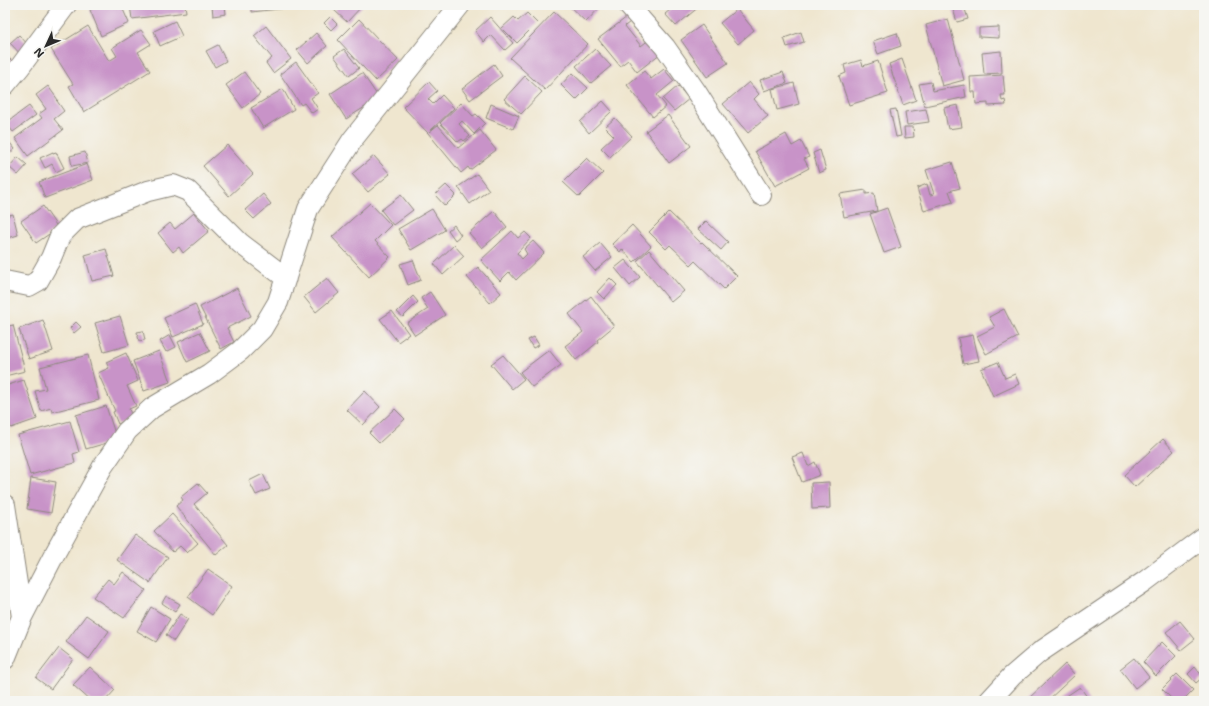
<svg xmlns="http://www.w3.org/2000/svg" width="1209" height="706" viewBox="0 0 1209 706" font-family="'Shantell Sans',sans-serif">
<rect width="100%" height="100%" fill="#f6f6f2"/>
<filter id="ink" filterUnits="userSpaceOnUse"><feTurbulence type="fractalNoise" baseFrequency=".025" numOctaves="2"/><feDisplacementMap in="SourceGraphic" scale="8" xChannelSelector="R" yChannelSelector="G"/><feConvolveMatrix kernelMatrix="1 2 1 2 8 2 1 2 1" color-interpolation-filters="sRGB"/></filter>
<filter id="wash" filterUnits="userSpaceOnUse"><feTurbulence type="fractalNoise" baseFrequency=".012" numOctaves="4" result="noise"/><feDisplacementMap in="SourceGraphic" scale="16" xChannelSelector="R" yChannelSelector="G"/><feGaussianBlur stdDeviation="0.9" result="paint"/><feColorMatrix in="noise" values="0 0 0 0 0 0 0 0 0 0 0 0 0 0 0 0 0 1.4 0 .05"/><feComposite in="paint" operator="in"/></filter>
<g filter="url(#wash)">
<rect width="100%" height="100%" fill="#efe6cf"/>
<g id="blocks">
<!-- building -->
<path fill="#c893c8" d="M100,5h21l8,18 -28,13 -11,-26z
M130,5h55l1,7 -54,7z
M212,5h13l1,9 -13,2z
M252,5h35v3l-35,4z
M339,5h24l-16,17 -13,-12z
M568,5h30l2,2 -14,15z
M676,5h25l-25,21 -11,-12z
M964,6l4,13 -11,3 -4,-13z
M737,9l17,21 -16,14 -18,-21z
M554,12l34,32 -43,46 -35,-32z
M527,13l10,10 -20,20 -15,-15 12,-11 4,4z
M330,17l7,7 -6,6 -7,-7z
M490,17l23,26 -8,7 -14,-15 -7,7 -9,-11z
M627,17l3,5 -5,4 16,20 9,-7 11,14 -24,19 -9,-12 -8,6 -22,-27z
M359,19l39,41 -22,21 -38,-41z
M948,19l16,61 -22,6 -16,-61z
M175,21l7,15 -22,10 -6,-15z
M702,25l26,38 -21,14 -26,-37z
M88,26l21,35 8,-5 -5,-8 29,-18 10,14 -13,8 12,19 -66,41 -15,-26 4,-2 -22,-35z
M266,26l25,33 -18,14 -7,-10 6,-5 -18,-22z
M999,27v11l-20,-1v-9z
M801,32l3,10 -17,5 -3,-9z
M316,33l11,13 -19,17 -11,-13z
M897,33l4,13 -23,8 -5,-13z
M19,35l13,14 -9,8 -13,-14z
M218,45l8,16 -11,6 -9,-16z
M344,49l15,19 -10,8 -15,-20z
M595,49l16,17 -20,17 -15,-17z
M1001,51l1,22 -18,1 -2,-21z
M5,54l7,7 -7,8z
M902,59l14,41 -13,5 -14,-41z
M861,60l2,6 15,-5 10,32 -39,12 -10,-29 7,-3 -2,-8z
M296,62l22,31 -7,5 7,11 -6,4 -8,-10 -3,2 -21,-31z
M494,64l8,12 -32,24 -8,-11z
M664,69l10,12 -17,14 9,11 -13,11 -26,-32 17,-14 7,8z
M244,72l16,22 -17,14 -17,-23z
M783,72l4,11 -23,8 -4,-11z
M362,73l17,25 -33,21 -16,-25z
M572,73l16,15 -12,12 -15,-15z
M1003,75l2,20h-4l1,6 3,-1 1,5 -18,1v-3l-12,1 -1,-12h-4l-1,-15z
M525,76l17,16 -21,22 -17,-15z
M429,82l8,9 -9,8 5,5 9,-9 12,13 -25,24 9,-7 20,23 22,-18 16,20 -26,20 -2,-3 -7,6 -33,-40 -25,-26z
M749,82l10,12 -5,5 14,17 -20,17 -25,-29z
M931,82l2,9 31,-6 2,12 -41,9 -6,-22z
M794,83l5,21 -22,6 -5,-21z
M48,86l10,14 -1,1 7,10 -10,8 9,11 -35,26 -13,-18 27,-20 -3,-4 7,-5 -10,-14z
M678,86l11,13 -15,12 -11,-12z
M283,89l11,20 -31,19 -12,-20z
M603,101l9,10 -23,22 -9,-11z
M461,103l12,13 3,-2 9,9 -11,11 -12,-13 -3,3 11,12 -6,5 -2,-2 -4,3 -18,-19z
M491,104l28,12 -6,13 -27,-11z
M958,105l4,22 -14,2 -4,-21z
M29,106l7,9 -23,17 -7,-9z
M896,109l5,27 -5,1 -6,-27z
M926,109l3,13 -22,3 -2,-13z
M668,115l23,31 -22,17 -23,-32z
M615,118l17,18 -22,21 -9,-9 13,-12 -9,-9z
M904,127h9l1,10 -9,1z
M786,134l6,12 9,-5 8,16 -5,2 5,9 -34,18 -20,-35z
M5,137l10,12 -10,8z
M227,145l26,29 -24,22 -26,-30z
M820,150l6,20 -7,3 -6,-20z
M53,152v1l3,-1 8,16 -8,4 -4,-8 -7,4 -5,-10z
M85,152l3,11 -16,3 -2,-10z
M374,156l16,18 -22,18 -16,-18z
M18,157l9,8 -9,10 -9,-8z
M587,158l16,15 -24,24 -16,-15z
M952,162l8,26 -11,3 4,11 -29,9 -7,-23 10,-4 3,11 4,-1 -8,-24z
M87,164l6,16 -48,18 -6,-16z
M477,174l12,16 -19,14 -12,-17z
M446,185l10,10 -11,11 -10,-11z
M866,190v4l8,-1 3,18 -33,6 -4,-23z
M263,194l8,10 -17,15 -9,-9z
M401,195l12,15 -20,15 -12,-15z
M370,203l21,22 -16,16 15,16 -21,20 -37,-40z
M43,206l15,22 -22,15 -15,-22z
M887,208l14,39 -17,6 -14,-39z
M432,209l13,21 -34,20 -13,-21z
M494,211l13,16 -25,21 -13,-15z
M669,212l32,31 1,-1 35,34 -13,13 -29,-28 -4,4 -21,-20 -4,4 -17,-17z
M194,213l15,18 -26,22 -4,-6 -6,5 -15,-19 12,-10 5,6z
M13,214l5,21 -13,4v-23z
M706,221l22,21 -7,8 -23,-21z
M454,225l7,10 -6,5 -7,-10z
M632,225l19,21 -17,16 -12,-13 -2,3 -8,-8z
M512,231l6,7 7,-6 6,6 -14,15 5,6 5,-5 -3,-5 9,-8 11,12 -28,27 -7,-8 -9,9 -19,-21z
M600,243l12,14 -17,14 -12,-14z
M454,245l10,11 -21,19 -9,-11z
M106,249l8,27 -22,5 -7,-26z
M649,250l35,41 -13,11 -34,-41z
M413,260l8,20 -13,5 -8,-21z
M625,260l15,17 -10,9 -15,-18z
M478,267l23,26 -11,10 -23,-26z
M327,278l12,15 -23,19 -12,-15z
M610,278l7,7 -13,14 -7,-7z
M237,288l14,28 -24,12 7,14 -13,7 -21,-42z
M430,292l15,23 -30,20 -8,-12 21,-14 -7,-11z
M413,296l5,6 -15,15 -6,-5z
M591,296l23,30 -17,14 1,2 -22,18 -11,-14 18,-14 -14,-18z
M195,304l8,20 -30,13 -9,-19z
M1004,309l14,28 -32,17 -9,-18 18,-9 -6,-10z
M392,311l17,23 -11,8 -18,-23z
M120,316l9,29 -25,7 -9,-29z
M43,320l10,31 -24,8 -10,-30z
M76,322l5,5 -7,6 -4,-5z
M13,325l12,46 -20,5v-49z
M143,331l2,9 -6,1 -2,-9z
M200,332l10,19 -23,11 -9,-20z
M170,335l6,12 -10,5 -6,-11z
M973,335l6,26 -16,3 -5,-26z
M534,337l5,8 -6,3 -5,-8z
M549,350l12,15 -29,22 -12,-15z
M159,351l11,31 -26,9 -11,-30z
M126,353l12,28 -11,5 9,20 -7,3 3,8 -14,7 -5,-12 2,-1 -17,-38 11,-5 -3,-6z
M88,355l11,45 -47,12 -1,-4 -10,3 -6,-20 11,-2 -6,-22z
M503,355l21,24 -12,10 -21,-25z
M998,362l7,16 10,-4 4,10 -26,12 -12,-27z
M24,380l13,39 -26,9 -6,-18v-24z
M365,391l15,16 -17,18 -16,-15z
M106,406l11,34 -31,9 -10,-34z
M395,409l10,10 -26,24 -10,-10z
M70,421l9,31 -6,2 2,9 -45,12 -12,-40z
M1163,439l11,12 -39,36 -11,-12z
M803,453l5,13 7,-4 5,13 -18,7 -10,-25z
M263,474l7,15 -14,6 -7,-14z
M31,478l25,4 -5,31 -24,-4z
M829,482l1,26 -18,1 -1,-26z
M198,483l9,10 -13,11 34,41 -12,10 -40,-49 7,-6 -2,-3z
M172,514l26,29 -11,10 -7,-7 -7,6 -19,-21z
M135,535l33,22 -18,26 -33,-23z
M208,569l24,17 -20,29 -24,-18z
M123,572l23,18 -22,28 -31,-21 15,-18 6,5z
M166,596l14,8 -5,8 -13,-9z
M151,607l19,12 -14,23 -19,-11z
M180,614l8,5 -14,22 -8,-6z
M86,615l23,16 -20,28 -23,-17z
M1180,621l15,18 -14,11 -15,-18z
M1162,642l14,14 -20,20 -13,-14z
M59,648l14,11 -22,30 -15,-11z
M1134,658l15,19 -14,11 -15,-19z
M1065,664l10,11 -28,26h-19l-1,-1z
M90,667l25,23 -10,11h-14l-18,-16z
M1195,667l8,10 -7,6 -8,-9z
M1177,674l16,16 -11,11h-8l-12,-12z
M1080,687l10,14h-31z"/>
</g>
</g>
<g filter="url(#ink)">
<use href="#blocks" fill-opacity="0" stroke="#8d887d" stroke-width="1"/>
<g fill="none" stroke-linecap="round" stroke-linejoin="round">
<!-- street casing -->
<g stroke="#8d887d" stroke-width="22">
<path id="street" d="M628,5l37,42 32,46 64,102
M5,85l15,-18 46,-62
M5,281l24,5 9,-5 13,-23 9,-22 17,-17 71,-28 25,-6 15,6 52,52 46,35
M5,505l17,112
M5,659l17,-42 32,-62 49,-89 24,-35 25,-23 57,-34 31,-23 22,-22 16,-27 30,-93 45,-70 107,-134
M989,701l23,-25 28,-24 104,-70 60,-45"/>
</g>
<!-- street -->
<use href="#street" stroke="#fff" stroke-width="20"/>
</g>
</g>
<!-- margin -->
<rect width="1209" height="706" fill="none" stroke="#f6f6f2" stroke-width="20"/>
<!-- north arrow -->
<g transform="translate(46 46) rotate(226)" stroke="#f6f6f2" stroke-width="3" paint-order="stroke">
<path d="M0-3L7 15L0 10L-7 15Z" fill="#2b2b2b"/>
<text y="-6" font-size="11" font-weight="bold" text-anchor="middle" fill="#2b2b2b">N</text>
</g>
</svg>
